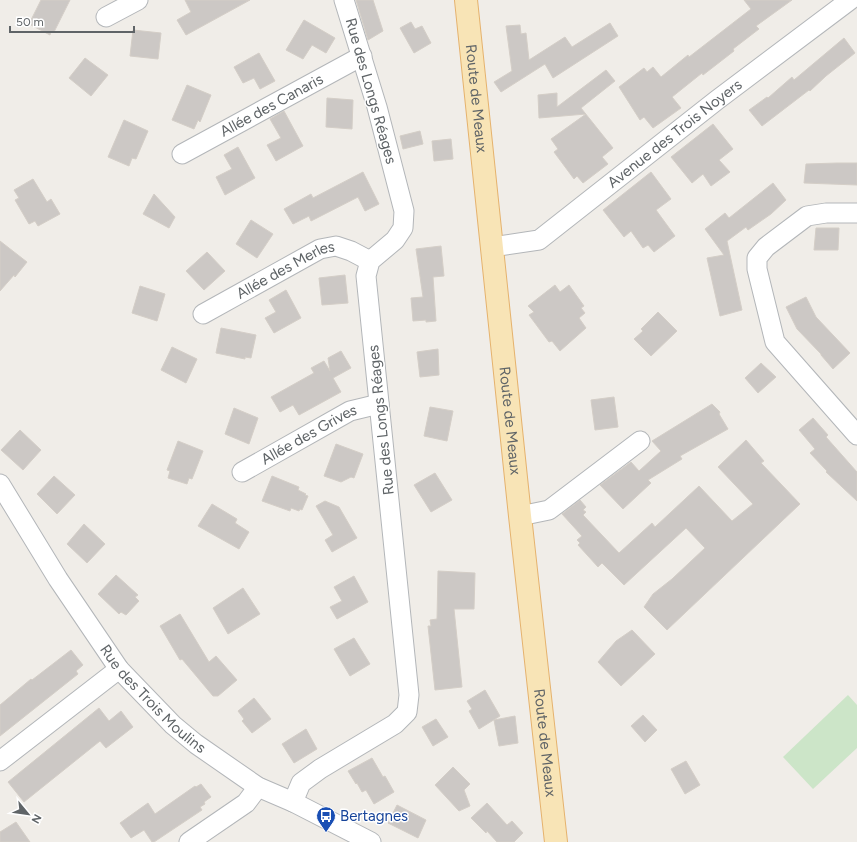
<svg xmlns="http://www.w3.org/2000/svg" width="857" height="842" viewBox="0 0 857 842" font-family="Figtree,sans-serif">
<rect width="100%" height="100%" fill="#f0ede8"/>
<!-- green -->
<path fill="#cce5c8" d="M848,695l9,10v43l-44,41 -30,-32z"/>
<!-- building -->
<path fill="#ccc8c5" stroke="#d4cec7" d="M41,0h29l-16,32 -3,-1 -1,4 -21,-11z
M185,0h65l-64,35 -9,-15 14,-8z
M356,0h17l10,31 -15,9z
M744,0h48l-36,26 3,3 -26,20 1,2 -31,24 -1,-2 -30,24 9,11 -28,20 -9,-11 -4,3 -21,-33 25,-19 3,4 6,-5 8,10 27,-22 1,2 62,-48z
M304,20l31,18 -9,15 -14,-8 -9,14 -17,-9z
M411,22l4,7 7,-3 9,17 -17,10 -14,-25z
M610,23l8,13 -65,42 -8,-14 -44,28 -7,-10 18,-11 -6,-45 14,-1 1,9 5,-1 3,27 36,-23 7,10z
M133,30l28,3 -3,26 -28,-3z
M844,38l11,15 -29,23 -16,15 -1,-1 -47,36 -13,-16 18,-13 1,1 24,-21 2,3z
M259,53l16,28 -15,8 -6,-11 -11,5 -9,-16z
M85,58l23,17 -17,21 -22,-18z
M606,70l9,11 -34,27 32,40 -11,9 6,7 -25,19 -6,-7 -3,3 -20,-27 4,-3 -7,-10 35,-25 -47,4 -1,-23 19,-2v14z
M187,85l24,10 -11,27 -2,-2 -4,9 -22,-9z
M327,98l26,2 -1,29 -26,-2z
M284,111l19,35 -27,15 -9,-16 14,-7 -11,-19z
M124,120l24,11 -12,28 -4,-1 -3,8 -21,-9z
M713,124l20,25 -14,11 11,12 -19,14 -8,-12 -11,9 -21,-26z
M420,131l3,13 -20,5 -3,-13z
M451,139l2,20 -19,2 -2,-20z
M238,147l17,31 -30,17 -9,-18 16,-8 -8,-14z
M837,163h20v22l-53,-2 2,-19z
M363,172l16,32 -14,7 -7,-14 -47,24 -2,-5 -16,8 -9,-15 27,-15 2,4z
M651,172l20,27 -15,11 19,26 -21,16 -6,-7 -5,3 -12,-17 -7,6 -21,-27z
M33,179l14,23 4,-3 9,15 -22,12 -3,-5 -6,3 -14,-24 4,-2 -5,-8z
M773,183l13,17 -15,14 -23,16 -2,-3 -19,14 15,69 -22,6 -13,-58 17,-3 -19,-26 20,-16 4,5z
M154,194l21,23 -6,11 -26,-14z
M251,220l22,14 -16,24 -21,-14z
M816,228h23l-1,22h-24z
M0,241l27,21 -12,15 -1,-2 -14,16z
M441,246l3,30 -11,1 3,44 -10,1v-2l-13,1 -2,-23 12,-1 -7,-48z
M207,252l18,19 -21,19 -18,-19z
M345,275l3,28 -26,2 -3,-27z
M555,285l5,7 9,-7 15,21 -3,2 4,5 -6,5 7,10 -26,23 -8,-10 -3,1 -20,-27 5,-3 -6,-6z
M140,286l25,8 -8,27 -25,-8z
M286,290l15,28 -27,15 -9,-15 11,-6 -7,-12z
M806,297l10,20 34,36 -17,16 -12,-14v-1l-24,-25 -11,-22z
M658,312l19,19 -26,25 -17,-17 9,-8 -2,-2z
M221,328l35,7 -5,23 -6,-1v2l-29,-6z
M172,347l25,12 -11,24 -25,-13z
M438,349l1,26 -19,2 -3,-25z
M341,351l10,17 -18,10 8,14 -42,23 -6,-10 -13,7 -9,-15 43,-24 -3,-5 13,-7 6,10 -2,-13z
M761,363l15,14 -18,16 -13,-15z
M614,397l4,30 -23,3 -4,-30z
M712,404l8,8 -1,2 9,15 -48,27 2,3 -34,21 3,3 -28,26 -23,-24 31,-23 8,9 22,-20 -9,-10z
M430,407l23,4 -6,30 -23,-5z
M234,408l24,10 -9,26 -24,-10z
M813,418l15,17 -2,2 31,35v29l-31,-29 1,-1 -17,-18 5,-4 -16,-19z
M20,430l21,20 -18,20 -22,-20z
M746,440l18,21 -3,2 39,41 -133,126 -23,-23 9,-13 19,-15 33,-31 -19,-20 -62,57 -22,-22 -4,4 -20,-22 2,-2 -3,-3 5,-4 -20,-22 18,-14 6,7 -3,3 3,2 -3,3 36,38 33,-30 3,4 44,-41 33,35 21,-17 -35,-37z
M178,441l25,10 -11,28 -3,-1 -2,6 -19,-6 2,-7 -3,-1z
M336,444l27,10 -9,24 -3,-1 -10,5 -17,-6z
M435,473l17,27 -21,12 -17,-27z
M54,476l21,19 -18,19 -20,-20z
M272,476l27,11 -1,3 8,4 -1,1 3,1 -6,14 -2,-1 -1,2 -8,-3 -1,3 -28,-10z
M325,501l14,6 18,31 -25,14 -7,-12 8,-5 -17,-29z
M212,504l25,15 -2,4 14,9 -10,17 -41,-23z
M84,524l21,20 -18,19 -20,-19z
M438,571l37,2 -1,36h-20l8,78 -27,3 -7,-64h3l-1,-6 7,-1z
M116,575l22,20 -3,2 4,4 -13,14 -5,-3 -2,2 -21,-20z
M354,576l14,26 -31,17 -7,-12 12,-6 -8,-14z
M243,588l17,26 -32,20 -15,-26z
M180,614l29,48 7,-6 21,24 -19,16h-5l-31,-37 -2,1 -20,-34z
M632,630l23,24 -34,32 -23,-24 18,-21z
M354,638l16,26 -20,12 -16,-27z
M71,650l12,15 -7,6 2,3 -78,62v-31l31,-26 1,1z
M485,690l15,26 -21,13 -10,-18 3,-2 -5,-8z
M254,698l17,21 -19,14 -10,-12 2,-2 -6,-8z
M99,708l10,13 12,-10 12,16 -27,21 -6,-7 -76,61 -16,-20z
M643,715l14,15 -12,12 -14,-16z
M515,716l3,27 -19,3 -5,-26z
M436,719l12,18 -15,9 -11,-19z
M306,729l11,20 -23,14 -12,-19z
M372,758l11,19 2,-1 9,16 -20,12 -8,-14 -4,2 -5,-9 -1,1 -8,-13z
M686,761l14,24 -15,9 -14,-25z
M453,767l17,17 -6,6 6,16 -11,5 -24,-26z
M201,784l10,13 -7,5 1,2 -5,3 2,3 -48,32h-2l-8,-12 -13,8 -11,-15 28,-20 7,11 40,-28 1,1z
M487,803l20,22 5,-4 11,12 -9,9h-17l-10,-11 -1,2 -15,-15z
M397,805l29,15 -8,18 -30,-15z
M16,822l14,20h-30v-10z"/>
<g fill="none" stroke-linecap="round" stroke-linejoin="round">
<!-- minor casing -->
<g stroke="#b3b6b9" stroke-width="21">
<g id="minor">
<path d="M106,17l32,-17"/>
<path id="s1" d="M182,154l180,-98"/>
<path d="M857,213h-31l-19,3 -41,31 -9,11v11l18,73 82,93"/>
<path id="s2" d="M492,247l47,-7 178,-140 133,-100"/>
<path id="s3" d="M203,314l117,-65 16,-3 15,5 19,10"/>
<path id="s4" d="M242,472l108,-61 29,-7"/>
<path id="s5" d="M0,484l58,95 61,90 54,56 23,19 62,43 35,15 78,40"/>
<path d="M520,516l29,-6 91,-69"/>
<path d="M0,761l119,-92"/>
<path d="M293,802l8,-19 19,-14 75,-45 12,-12 2,-17 -43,-419 4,-15 25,-21 8,-12 1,-17 -27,-104 -33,-107"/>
<path d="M189,842l57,-39 12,-16"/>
</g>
</g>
<!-- primary casing -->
<g stroke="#e5b26d" stroke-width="24">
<g id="primary">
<path id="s6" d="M466,0l54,516 36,326"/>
</g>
</g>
<!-- minor -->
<use href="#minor" stroke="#fff" stroke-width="19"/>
<!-- primary -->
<use href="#primary" stroke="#f8e4b6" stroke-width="22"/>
</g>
<!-- icons -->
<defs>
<g id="bus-pin" transform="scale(1)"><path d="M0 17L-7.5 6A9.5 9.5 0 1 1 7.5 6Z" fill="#1a4fb4" stroke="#fff"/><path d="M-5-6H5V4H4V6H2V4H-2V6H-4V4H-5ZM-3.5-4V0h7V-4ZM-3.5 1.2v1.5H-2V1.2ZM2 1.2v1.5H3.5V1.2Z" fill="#fff"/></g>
</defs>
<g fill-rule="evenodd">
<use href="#bus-pin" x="326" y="816"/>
</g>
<g text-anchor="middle" stroke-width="3" stroke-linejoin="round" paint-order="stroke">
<!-- street labels -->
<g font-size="15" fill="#5f6467" stroke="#fff">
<text transform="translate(371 91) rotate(74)" y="5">Rue des Longs Réages</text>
<text dy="5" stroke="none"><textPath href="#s6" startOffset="99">Route de Meaux</textPath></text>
<text dy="5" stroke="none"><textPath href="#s1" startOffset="102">Allée des Canaris</textPath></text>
<text dy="5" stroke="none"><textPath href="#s2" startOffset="220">Avenue des Trois Noyers</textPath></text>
<text dy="5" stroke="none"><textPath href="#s3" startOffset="94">Allée des Merles</textPath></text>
<text transform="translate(381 420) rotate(-96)" y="5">Rue des Longs Réages</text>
<text dy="5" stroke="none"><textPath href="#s6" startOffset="423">Route de Meaux</textPath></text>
<text dy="5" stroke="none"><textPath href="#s4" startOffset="77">Allée des Grives</textPath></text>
<text dy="5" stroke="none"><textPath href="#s5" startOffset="265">Rue des Trois Moulins</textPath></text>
<text dy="5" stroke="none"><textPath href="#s6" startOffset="747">Route de Meaux</textPath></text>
</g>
<!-- transit labels -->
<g font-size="15" fill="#164399" stroke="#fff" text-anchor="start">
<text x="340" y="821">Bertagnes</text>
</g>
</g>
<!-- north arrow -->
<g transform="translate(28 814) rotate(119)" stroke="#ffffff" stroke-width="3" paint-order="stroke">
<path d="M0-3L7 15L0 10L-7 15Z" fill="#5f6467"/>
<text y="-6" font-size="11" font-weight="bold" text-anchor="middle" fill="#5f6467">N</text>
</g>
<!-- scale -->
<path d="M10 26v6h124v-6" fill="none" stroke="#5f6467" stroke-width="2"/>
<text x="16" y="26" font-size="12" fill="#5f6467" stroke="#ffffff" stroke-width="3" paint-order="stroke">50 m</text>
</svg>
